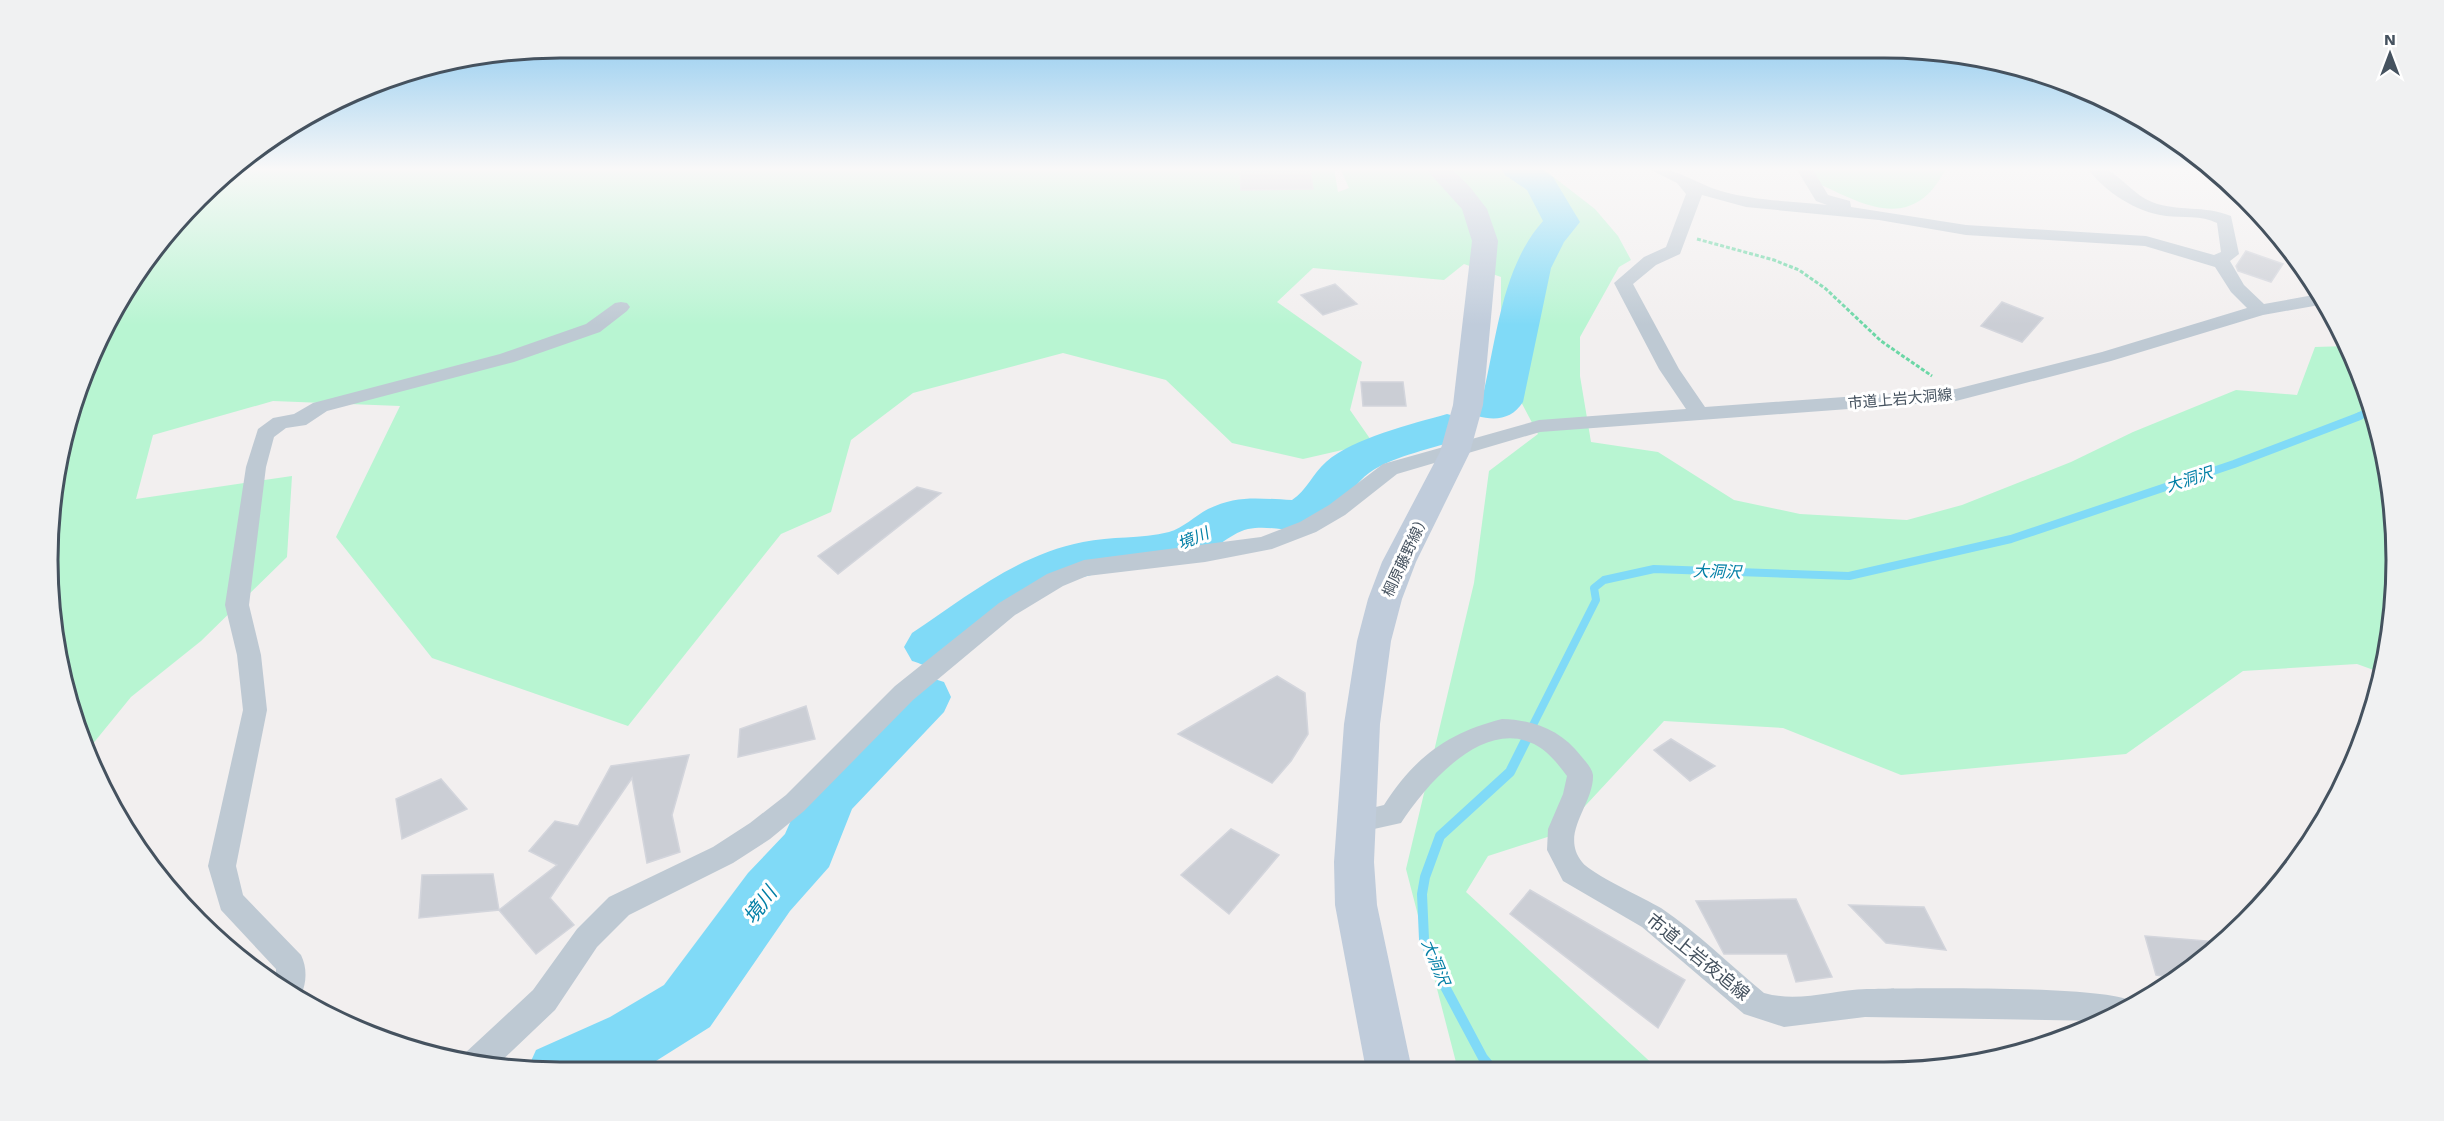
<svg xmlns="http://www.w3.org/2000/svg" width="2444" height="1121" viewBox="0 0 2444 1121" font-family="'Work Sans','Noto Sans JP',sans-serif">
<rect width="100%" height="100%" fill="#f2efef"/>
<!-- green -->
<path fill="#b8f5d2" d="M232,168h1102l4,24 11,-4 -9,-20h202l53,41 23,27 13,24 -12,7 -39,70v39l11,66 67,10 76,48 66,14 107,6 55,-15 109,-43 62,-30 103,-42 61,5 18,-48 32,-1c31,58 48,147 49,213 0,33 -7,68 -10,101l-4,13 -25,-9 -114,7 -117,83 -225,21 -118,-47 -119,-7 -104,112 -72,23 -22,36 192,177 -200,1 -52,-201 68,-286 15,-112 49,-37 -37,-70v-87l-37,-13 -20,16 -131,-12 -36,34 85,60 -12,48 23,33 -70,16 -71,-16 -66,-63 -103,-27 -150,40 -62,47 -20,72 -50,22 -153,192 -196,-68 -96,-121 64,-131 -127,-5 -120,34 -17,64 156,-23 -5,81 -86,84 -70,56 -44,54 -12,-25 -23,-98 6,-167 59,-157 106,-129z
M1810,168h137c-6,8 -11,19 -19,26 -33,32 -77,4 -111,-11z"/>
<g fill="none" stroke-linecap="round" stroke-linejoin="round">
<!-- stream-far2 -->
<path stroke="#80daf7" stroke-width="7" d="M2357,417l14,-7"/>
<!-- stream-far1 -->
<path stroke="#80daf7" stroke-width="8" d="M1531,729l65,-129 -2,-12 10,-8 50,-11 195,7 162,-37 223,-75 126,-48"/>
<!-- stream -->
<path stroke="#80daf7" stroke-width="10" d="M1493,1070l-10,-12 -40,-75 -19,-44 -2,-45 3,-17 15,-41 70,-64 22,-44"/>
<!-- river -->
<path fill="#80daf7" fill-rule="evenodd" d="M1500,168h40l13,9 27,45 -16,20 -13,26 -28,134c-11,17 -27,19 -46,14l-6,-9 6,-9 6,-3c14,-58 19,-128 60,-174l-16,-31 -22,-15z
M1447,414l15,4 7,10 -7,10c-30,12 -66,16 -93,35 -21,15 -28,45 -54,54 -25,8 -43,-3 -67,2 -20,5 -35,24 -55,30 -49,15 -100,6 -146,32 -23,14 -97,76 -118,75 -5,0 -12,-4 -17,-5l-8,-14 8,-14c54,-36 105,-78 171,-91 28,-6 58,-3 86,-10 14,-4 26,-16 39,-23 31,-15 53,-10 84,-9 15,-10 21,-27 34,-38 27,-24 86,-38 121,-48z
M925,676l19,6 7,15 -7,15 -92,97 -23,58 -39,44 -80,116 -54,34 -25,12h-71l-33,-3 9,-20 74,-33 54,-32 84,-112 37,-39 24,-55 97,-97z"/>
</g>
<!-- building -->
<path fill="#cbced5" stroke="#d3d5dc" stroke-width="1.5" d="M1240,168h70l3,21 -72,1z
M2246,251l37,13 -12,18 -33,-11 -2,-5z
M1335,284l22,20 -34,11 -22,-20z
M2002,302l41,16 -21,24 -41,-16z
M1361,382h42l3,24h-43z
M917,487l24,6 -103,81 -20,-18z
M1277,676l28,17 3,41 -17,27 -19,22 -94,-49z
M806,706l9,33 -77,18 2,-28z
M1671,739l44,27 -25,15 -36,-31z
M689,755l-17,60 8,37 -33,11 -15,-85 -82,120 24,27 -38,29 -37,-44 58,-45 -28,-14 26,-30 23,5 33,-60z
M441,779l26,30 -65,30 -6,-40z
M1231,829l48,26 -50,59 -48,-39z
M493,874l6,36 -80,8 3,-43z
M1530,890l155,90 -27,48 -148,-114z
M1796,899l36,78 -36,5 -9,-28h-63l-28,-53z
M1849,905l75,2 22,43 -60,-7z
M2145,936l75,6 -24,25 -20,11 -20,-3z"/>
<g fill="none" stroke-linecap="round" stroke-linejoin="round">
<!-- path -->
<path stroke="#6cd7a6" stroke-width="3" stroke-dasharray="4 2" stroke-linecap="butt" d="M1697,239l77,21 25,10 27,19 55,52 51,35"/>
<!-- minor -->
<path fill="#bec9d3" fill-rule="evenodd" d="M1647,168c34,0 44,14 74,23 34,10 71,10 106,14l-11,-4 -20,-33h16l16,27 22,6 1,6 115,18 180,11 68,19 7,-3 -4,-29c-16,-8 -34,-5 -51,-7 -30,-4 -61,-24 -79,-48 6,0 14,-1 19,1 17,9 28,26 46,33 25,10 53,3 79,14l8,38 -9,7 14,24 20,19 55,-10 6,10 -62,11 -152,46 -155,40 -416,31 -143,42 -52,41 -29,17 -44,17 -67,13 -118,14 -24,10 -48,29 -102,85 -109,111 -34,28 -37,24 -104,52 -32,32 -42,63 -60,57 -35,-4 4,-9 69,-64 44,-61 32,-32 104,-50 37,-24 36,-28 109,-109 104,-83 48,-29 37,-14 177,-23 39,-15 29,-17 54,-41 156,-44 147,-11 -27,-40 -45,-86 30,-26 22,-10 20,-53 -9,-11zM1702,195l44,12 133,13 87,15 179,11 70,21 16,25 16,16 -145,44 -146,37 -251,18 -26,-38 -46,-85 23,-19 24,-11z
M621,302l6,1 3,4 -3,4 -27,21 -86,30 -187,49 -21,14 -20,3 -12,9 -8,30 -17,138 12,50 6,55 -31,156 7,29 58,60c6,12 6,27 0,40l-25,-16v-10l-55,-59 -13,-44 35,-156 -6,-55 -12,-50 21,-138 12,-38 15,-11 21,-4 19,-11 187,-49 86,-30 29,-21z
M1502,719c32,1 59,11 79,37 4,5 11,12 12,19 1,30 -34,58 -11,87 9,12 62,36 79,46 36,24 69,57 103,85 35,10 67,-3 103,-4 34,-1 254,-4 266,14l-32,18 -236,-4 -81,10 -40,-13 -102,-87 -79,-46 -16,-31 1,-21 15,-35 4,-18c-9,-12 -19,-25 -33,-32 -52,-26 -109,42 -133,79l-45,10 -9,-3 -4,-8 4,-8 37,-9c30,-47 63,-72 118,-86z"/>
<!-- secondary -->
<path fill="#c0ccdb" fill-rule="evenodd" d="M1425,168h26l19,19 17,22 11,32 -15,164 -13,47 -54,110 -14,37 -11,42 -11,83 -6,138 3,43 35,165h-46l-31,-165 -1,-43 10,-138 13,-83 11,-42 14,-37 58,-110 13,-47 19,-164 -10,-32z"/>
</g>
<!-- sky -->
<linearGradient id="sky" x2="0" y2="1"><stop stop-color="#7ec3ee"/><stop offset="0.52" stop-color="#f9f8f8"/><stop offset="1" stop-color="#f9f8f8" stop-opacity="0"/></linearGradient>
<rect width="2444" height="325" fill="url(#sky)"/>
<g text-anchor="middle" stroke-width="6" stroke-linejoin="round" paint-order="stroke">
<!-- street labels -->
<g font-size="15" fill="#45525f" stroke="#fff">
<text transform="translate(1900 399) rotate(-5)" y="5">市道上岩大洞線</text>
<text transform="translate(1406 555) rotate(-65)" y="5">棡原藤野線）</text>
</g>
<!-- water labels -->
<g font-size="16" font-style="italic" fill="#027fa6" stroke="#fff">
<text transform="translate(2189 479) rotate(-18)" y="6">大洞沢</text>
<text transform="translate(1193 538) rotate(-23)" y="6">境川</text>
<text transform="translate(1717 571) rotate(2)" y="6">大洞沢</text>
<text transform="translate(1436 962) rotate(68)" y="6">大洞沢</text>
</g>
<!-- near-street labels -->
<g font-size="18" fill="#45525f" stroke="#fff">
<text transform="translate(1698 957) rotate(39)" y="6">市道上岩夜追線</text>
</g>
<!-- near-water labels -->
<g font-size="20" font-style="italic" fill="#027fa6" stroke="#fff">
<text transform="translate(760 905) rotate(-53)" y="7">境川</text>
</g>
</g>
<!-- crop -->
<path d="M0 0H2444V1121H0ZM560 58H1884A502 502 0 0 1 2386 560V560A502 502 0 0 1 1884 1062H560A502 502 0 0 1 58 560V560A502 502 0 0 1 560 58Z" fill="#f0f1f2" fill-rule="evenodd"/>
<path fill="none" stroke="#45525f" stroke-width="3" d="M560 58H1884A502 502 0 0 1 2386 560V560A502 502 0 0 1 1884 1062H560A502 502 0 0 1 58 560V560A502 502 0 0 1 560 58Z"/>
<!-- north arrow -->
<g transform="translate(2390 54)" stroke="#ffffff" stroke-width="4.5" paint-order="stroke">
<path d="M0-4.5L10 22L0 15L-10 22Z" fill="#45525f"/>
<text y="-9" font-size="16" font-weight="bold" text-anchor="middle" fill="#45525f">N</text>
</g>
</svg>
